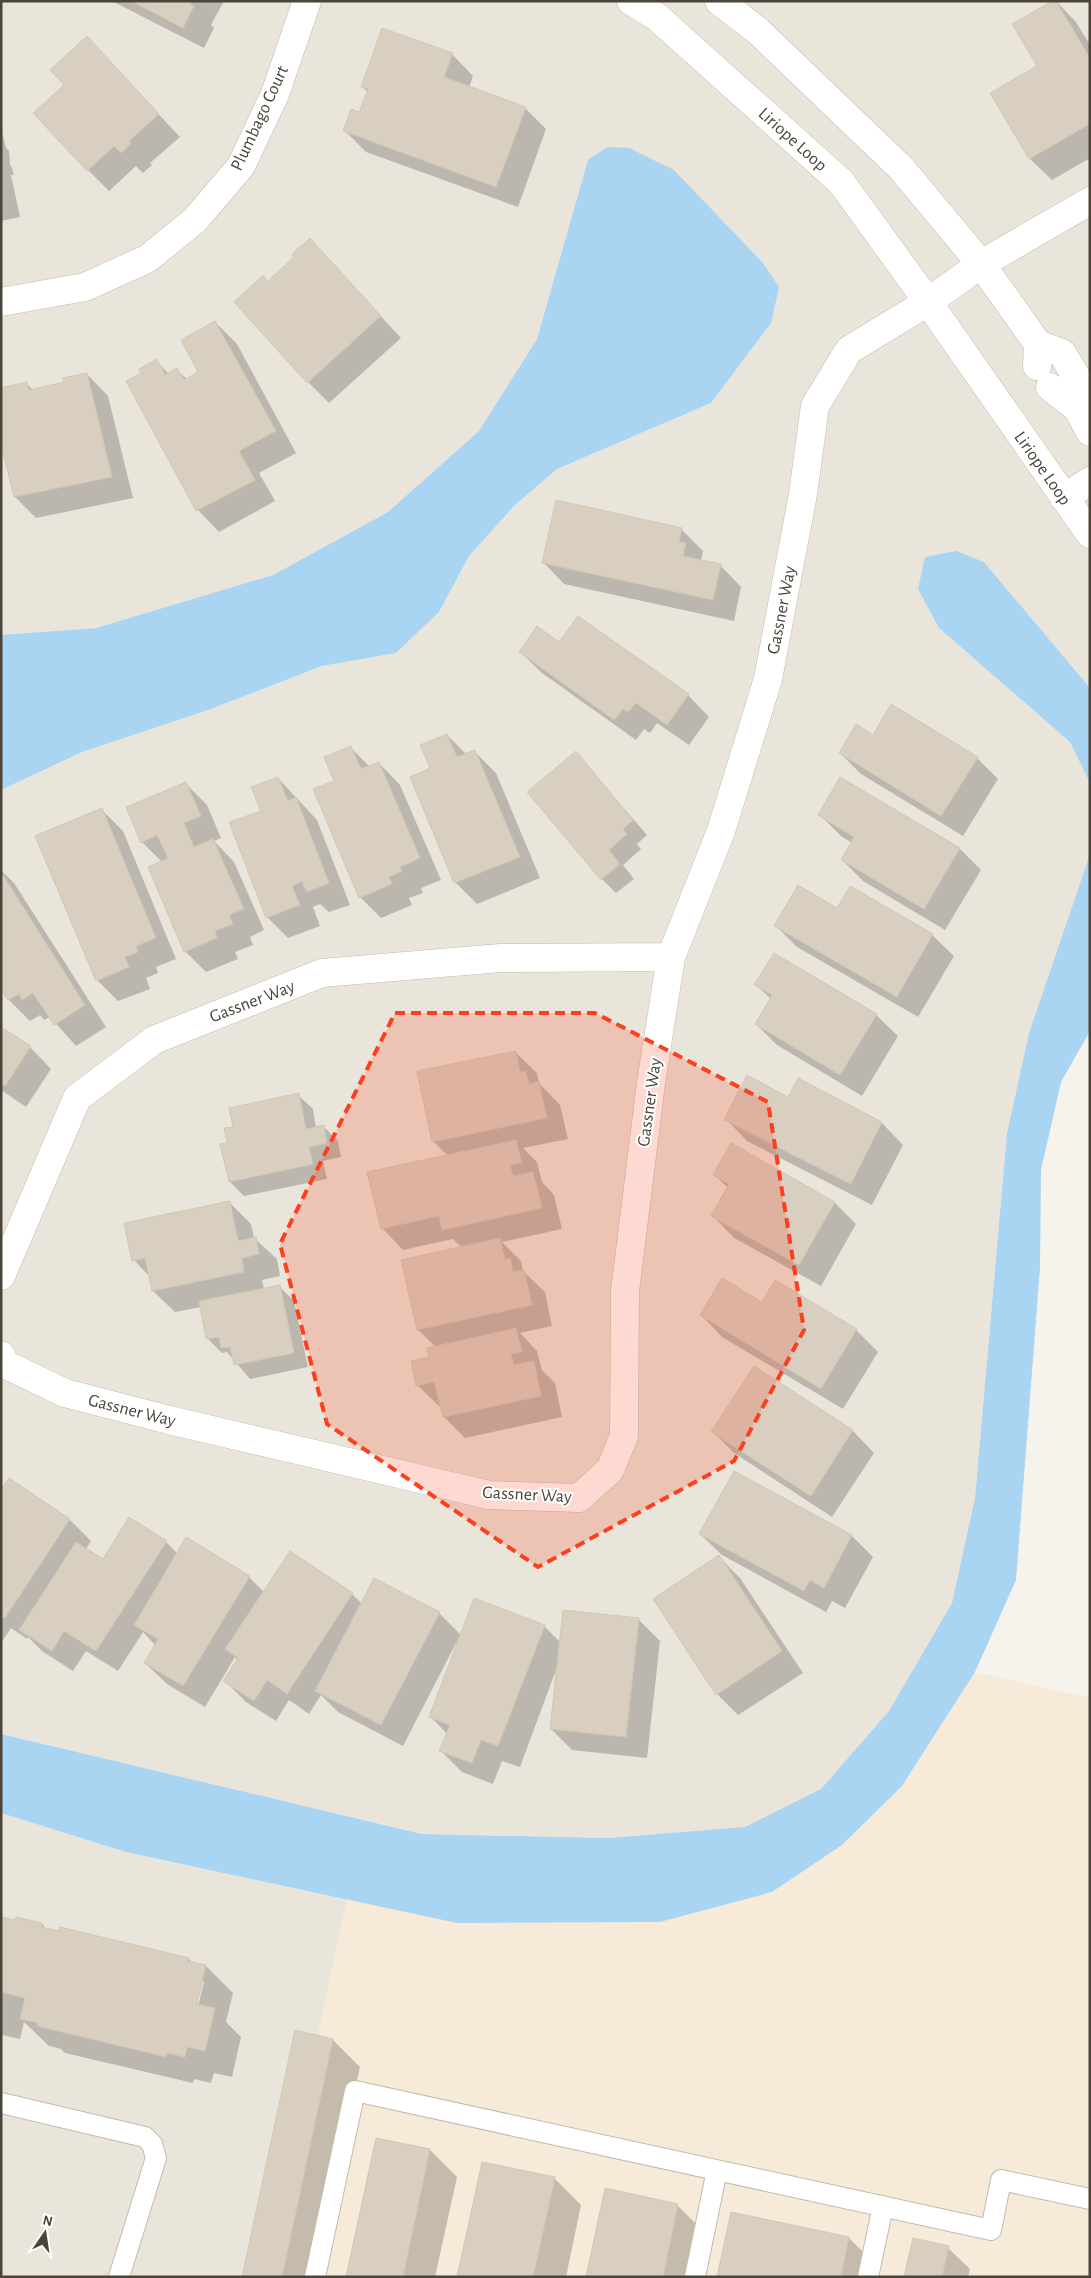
<svg xmlns="http://www.w3.org/2000/svg" width="1091" height="2278" viewBox="0 0 1091 2278" font-family="'Alegreya Sans',sans-serif">
<rect width="100%" height="100%" fill="#f6f3ec"/>
<!-- residential -->
<path fill="#eae5da" d="M1,1h1089v687l-106,-126 -45,66 131,114 20,41v71l-61,179 -22,100 -32,365 -23,105 -63,108 -68,78 -76,38 -138,11 -185,-4 -421,-100v-944l81,-38 129,-43 111,-43 74,-13 43,-41 30,-56 45,-50 43,-37 154,-66 60,-80 -183,-163 -51,179 -58,92 -91,81 -115,63 -177,53 -95,7z
M1,1813l125,39 221,47 -81,378h-265z"/>
<!-- commercial -->
<path fill="#f7ead8" d="M975,1672l115,26v579h-824l81,-378 110,24 203,-1 112,-30 70,-47 60,-59z"/>
<!-- water -->
<path fill="#a9d4f2" d="M608,147l21,1 45,22 89,93 16,24 -8,36 -60,80 -154,66 -43,37 -45,50 -30,56 -43,41 -74,13 -111,43 -129,43 -81,38v-155l95,-7 177,-53 115,-63 91,-81 58,-92 51,-179z
M956,551l28,11 106,126v95l-20,-41 -131,-114 -21,-39 7,-32z
M1090,854v177l-29,51 -20,88 -1,98 -24,312 -41,92 -73,114 -60,59 -70,47 -112,30 -203,1 -331,-71 -125,-39v-79l421,100 185,4 138,-11 76,-38 68,-78 63,-108 23,-105 32,-365 22,-100z"/>
<!-- shadow -->
<path fill="#0003" fill-rule="evenodd" d="M112,1h112l-13,24 3,3 -10,20z
M1056,1l20,21 14,23v113l-38,22 -22,-21 -38,-66 46,-26z
M87,38l93,99 -30,26 2,2 -9,8 -7,-7 -27,25 -21,-21 -22,-85z
M452,54l21,22 -4,12 56,20 21,21 -28,78 -152,-55 -21,-21 15,-17 8,-22 -6,-5z
M1,128l5,20 3,3 1,14 2,3 2,7h-3l9,42 -19,4z
M310,240l91,98 -72,65 -21,-21 -40,-100 28,-25z
M215,322l22,22 59,109 -37,20 16,28 -56,31 -21,-22 -56,-136 14,-13 13,13 8,-4 10,9 13,-7z
M87,374l21,22 25,102 -97,20 -21,-21 12,-113 6,6 32,-7z
M681,529l22,22 -2,9 19,5 21,22 -7,34 -170,-37 -21,-22z
M560,644l128,51 21,22 -20,28 -32,-22 -7,10 -6,-4 -8,11 -94,-67 -22,-21z
M447,735l20,20 8,-3 21,21 44,105 -63,26 -22,-22 -23,-113z
M350,747l20,20 9,-4 21,22 41,95 -20,8 2,5 -14,5 3,7 -31,13 -21,-21 -24,-116z
M576,753l71,82 -10,9 4,5 -18,16 11,14 -18,14 -14,-14z
M840,753l137,5 21,21 -35,57 -102,-62z
M278,778l39,42 33,85 -21,7 -9,-8 -7,3 7,19 -32,12 -21,-21 -5,-106z
M841,779l119,70 21,21 -36,60 -82,-49 -21,-21 10,-17 -11,-7 -21,-21z
M185,783l22,22 14,33 -7,3 20,21 30,68 -14,7 3,8 -18,7 3,7 -32,13 -21,-21 -23,-89 -20,-20z
M101,809l22,22 53,128 -20,8 2,6 -12,5 4,11 -32,12 -21,-21z
M1,870l13,13 92,144 -30,19 -26,-29 -6,3 -4,-5 -10,6 -21,-21 -8,-12z
M851,888l81,47 22,21 -36,61 -121,-70 -21,-21 62,-16z
M756,985l120,30 22,21 -36,60 -85,-51 -21,-21 15,-25z
M1,1029l29,18 21,22 -25,38 -25,-17z
M515,1052l22,21 2,10 21,22 8,34 -45,9 14,14 5,20 12,13 8,34 -60,13 19,19 2,10 22,21 7,34 -32,7 17,18 5,19 13,13 7,34 -97,21 -21,-21 -3,-11h-2l-22,-21 19,-38 -18,-17 44,-82 -9,-9 -50,11 -21,-22 66,-72 -15,-15z
M798,1080l84,43 21,22 -31,60 -125,-64 -21,-22 63,-21z
M298,1095l15,14 3,19 7,-2 15,15 3,16 -18,4 4,18 -83,17 -14,-14 -1,-38 5,-16z
M731,1145l104,58 21,21 -35,62 -87,-48 -21,-22 15,-28 -13,-13z
M229,1202l22,22 3,14 23,21 3,17 -18,4 2,9 15,-3 15,15 14,66 -58,12 -23,-27 -5,1 -14,-14 -7,-32 -26,5 -22,-21 -2,-13 -17,-18z
M776,1282l80,48 22,22 -35,57 -121,-72 -21,-22 62,-11z
M755,1368l98,63 21,22 -42,64 -98,-64 -21,-21z
M734,1473l118,63 21,21 -28,51 -13,-7 -6,11 -104,-57 -22,-21z
M9,1480l61,40 21,21 -5,8 17,11 63,-18 12,12 71,23 15,15 26,-39 62,41 10,10 13,-24 64,33 22,22 83,-9 16,16 78,-23 22,22 -13,117 -75,-8 -21,-21 5,-59 -36,97 -18,-6 -9,23 -31,-12 -21,-21 6,-17 -17,-18 28,-72 -2,-1 -53,103 -65,-34 -17,-17 -12,19 -20,-14 -13,21 -30,-19 -21,-21 13,-20 -3,-4 -30,50 -38,-23 -22,-21 11,-17 -13,-14 -25,39 -32,-20 -13,20 -31,-20 -14,-14 -1,2 -16,-11 -10,15v-152z
M719,1557l21,21 63,95 -65,42 -21,-21z
M1,1918l15,4 1,-3 25,5 5,6 142,29 4,4 13,3 27,27 -7,29 15,15 -9,40 -18,-4 -3,10 -17,-4 -1,4 -128,-30 -4,-4 -12,-3 -25,-24 -4,17 -18,-4 -1,3zM201,1981h3l-7,30 -2,-1z
M333,2040l27,27 -46,210h-71z
M430,2150l27,27 -22,100h-88z
M554,2178l27,27 -15,72h-108z
M677,2205l27,27 -9,45h-108z
M849,2238l27,27 -3,12h-155z
M948,2248l22,21 -2,8h-63z"/>
<!-- building -->
<path fill="#d8cfc1" stroke="#d3c7b4" d="M131,1h61l-2,3 4,2 -11,22z
M1052,1h4l34,57v66l-61,35 -39,-66 47,-27 -25,-42z
M382,28l71,25 -9,24 82,30 -30,80 -153,-56 8,-22 8,3 9,-23 -7,-2z
M87,36l72,78 -30,27 2,2 -10,10 -7,-7 -27,25 -54,-58 31,-28 -14,-15z
M310,238l71,78 -74,67 -73,-81 29,-27 5,6 26,-24 -2,-3z
M215,321l61,110 -37,20 16,29 -59,31 -70,-130 15,-8 -2,-4 18,-10 8,16 12,-7 7,12 14,-8 -17,-32z
M87,373l25,104 -98,20 -13,-53v-56l26,-6 2,8 35,-8 -1,-4z
M556,500l126,28 -3,14 7,1 -3,13 38,8 -8,36 -171,-37z
M578,616l111,78 -22,31 -31,-22 -8,9 -5,-3 -9,11 -95,-68 18,-26 22,16z
M891,704l87,53 -37,59 -102,-63 17,-29 17,11z
M447,734l10,23 18,-7 45,107 -66,26 -44,-106 20,-9 -10,-23z
M351,746l10,23 18,-7 41,96 -20,9 2,4 -13,6 3,7 -33,14 -46,-109 21,-8 -10,-24z
M576,751l57,69 -10,9 4,5 -18,16 11,14 -19,16 -74,-88z
M278,777l10,24 8,-4 33,86 -22,9 -5,-11 -10,5 8,19 -34,13 -37,-96 32,-11 -10,-24z
M840,777l120,71 -36,61 -83,-49 13,-23 -36,-22z
M186,782l15,34 -17,7 10,24 19,-8 31,70 -15,6 4,9 -18,7 2,7 -33,14 -36,-85 20,-9 -11,-23 -16,8 -15,-36z
M102,808l54,130 -20,8 2,6 -13,5 4,10 -33,14 -61,-145z
M1,872l84,133 -31,20 -21,-32 -11,7 -3,-6 -11,6 -7,-10z
M798,885l39,23 13,-22 83,48 -36,63 -123,-71z
M774,953l103,61 -37,61 -85,-51 17,-29 -18,-10z
M1,1027l30,19 -26,40 -4,-2z
M516,1051l4,21 6,-1 3,13 10,-2 8,36 -115,24 -15,-71z
M747,1075l41,22 10,-19 84,44 -31,62 -127,-64z
M299,1093l7,36 18,-4 3,18 -18,4 4,17 -84,18 -9,-38 7,-1 -3,-15 9,-1 -4,-19z
M516,1140l6,23 -12,2 3,11 20,-4 9,36 -100,22 -3,-14 -58,13 -14,-57z
M731,1143l104,59 -36,63 -88,-49 18,-32 -16,-9z
M230,1201l8,40 18,-4 3,17 -17,4 2,14 -92,19 -7,-33 -13,3 -8,-38z
M500,1238l5,22 5,-2 3,14 11,-2 8,35 -115,25 -16,-70z
M722,1278l40,24 13,-22 82,49 -36,60 -121,-74z
M280,1285l14,68 -60,12 -4,-18 -9,1 -2,-11 -13,2 -7,-38z
M516,1328l6,24 -11,2 3,11 20,-4 7,35 -98,21 -9,-35 -18,4 -5,-25 18,-4 -2,-9z
M754,1366l99,64 -42,66 -100,-64z
M734,1471l118,64 -28,53 -14,-8 -6,11 -105,-57z
M9,1478l61,41 -65,99 -4,-2v-127z
M129,1517l38,24 -71,110 -32,-20 -12,20 -33,-21 57,-88 27,17z
M186,1537l64,39 -67,110 -39,-23 14,-24 -24,-14z
M290,1551l63,42 -66,101 -20,-14 -13,21 -31,-20 15,-23 -13,-9z
M719,1555l63,96 -66,44 -63,-96z
M374,1578l66,34 -59,113 -66,-34z
M474,1598l71,27 -47,121 -17,-6 -9,23 -33,-12 11,-26 -21,-8z
M563,1610l76,8 -13,119 -76,-8z
M1,1917l14,3 1,-3 26,6 -1,4 18,4 1,-4 129,31 -1,3 18,4 -9,39 18,4 -10,43 -18,-4 -2,10 -18,-4 -1,4 -129,-31 1,-3 -18,-4 5,-21 -24,-6z
M295,2030l38,9 -51,238h-40z
M376,2138l54,11 -27,128h-57z
M482,2162l73,15 -22,100h-76z
M605,2188l73,16 -15,73h-77z
M731,2212l118,25 -8,40h-124z
M913,2238l36,8 -7,31h-38z"/>
<g fill="none" stroke-linecap="round" stroke-linejoin="round">
<!-- service casing -->
<g stroke="#c2bbae" stroke-width="22">
<path id="service" d="M1,2103l144,34 7,7 4,14 -37,119
M315,2277l40,-186 636,139 10,-50 89,19
M695,2277l22,-107
M868,2277l15,-71"/>
</g>
<!-- minor casing -->
<g stroke="#c2bbae" stroke-width="29">
<path id="minor" d="M631,1l26,16 184,165 87,120 162,232
M719,1l38,29 144,138 80,96 57,80 -1,22
M1,302l84,-15 62,-28 48,-39 46,-54 34,-72 32,-93
M1038,344l24,9 15,25 1,31 12,23
M1050,387l28,22
M1064,498l26,-17
M671,957l50,-126 47,-152 35,-185 12,-88 34,-56 79,-48 53,-38 109,-63
M1,1276l76,-178 77,-58 168,-67 179,-15 170,-1 -20,126 -26,208 -1,145 -14,34 -31,28 -90,-3 -320,-75 -104,-27 -61,-29 -3,-9"/>
</g>
<!-- service -->
<use href="#service" stroke="#fff" stroke-width="20"/>
<!-- minor -->
<use href="#minor" stroke="#fff" stroke-width="28"/>
</g>
<!-- marked area -->
<path fill="#fc3f1d" fill-opacity="0.2" stroke="#fc3f1d" stroke-width="4" stroke-dasharray="10 6" stroke-linejoin="round" d="M395,1013h200l173,89 36,228 -70,131 -196,106 -211,-143 -47,-180z"/>
<g text-anchor="middle" stroke-width="4" stroke-linejoin="round" paint-order="stroke">
<!-- street labels -->
<g font-size="18" fill="#4b4439" stroke="#fff">
<text transform="translate(259 118) rotate(-65)" y="6">Plumbago Court</text>
<text transform="translate(793 139) rotate(42)" y="6">Liriope Loop</text>
<text transform="translate(1043 468) rotate(55)" y="6">Liriope Loop</text>
<text transform="translate(781 610) rotate(-79)" y="6">Gassner Way</text>
<text transform="translate(252 1001) rotate(-21)" y="6">Gassner Way</text>
<text transform="translate(649 1102) rotate(-82)" y="6">Gassner Way</text>
<text transform="translate(132 1410) rotate(14)" y="6">Gassner Way</text>
<text transform="translate(527 1494) rotate(3)" y="6">Gassner Way</text>
</g>
</g>
<!-- border -->
<rect width="1091" height="2278" fill="none" stroke="#4b4439" stroke-width="5"/>
<!-- north arrow -->
<g transform="translate(45 2233) rotate(13)" stroke="#ffffff" stroke-width="4" paint-order="stroke">
<path d="M0-4L9 19L0 12L-9 19Z" fill="#4b4439"/>
<text y="-8" font-size="14" font-weight="bold" text-anchor="middle" fill="#4b4439">N</text>
</g>
</svg>
